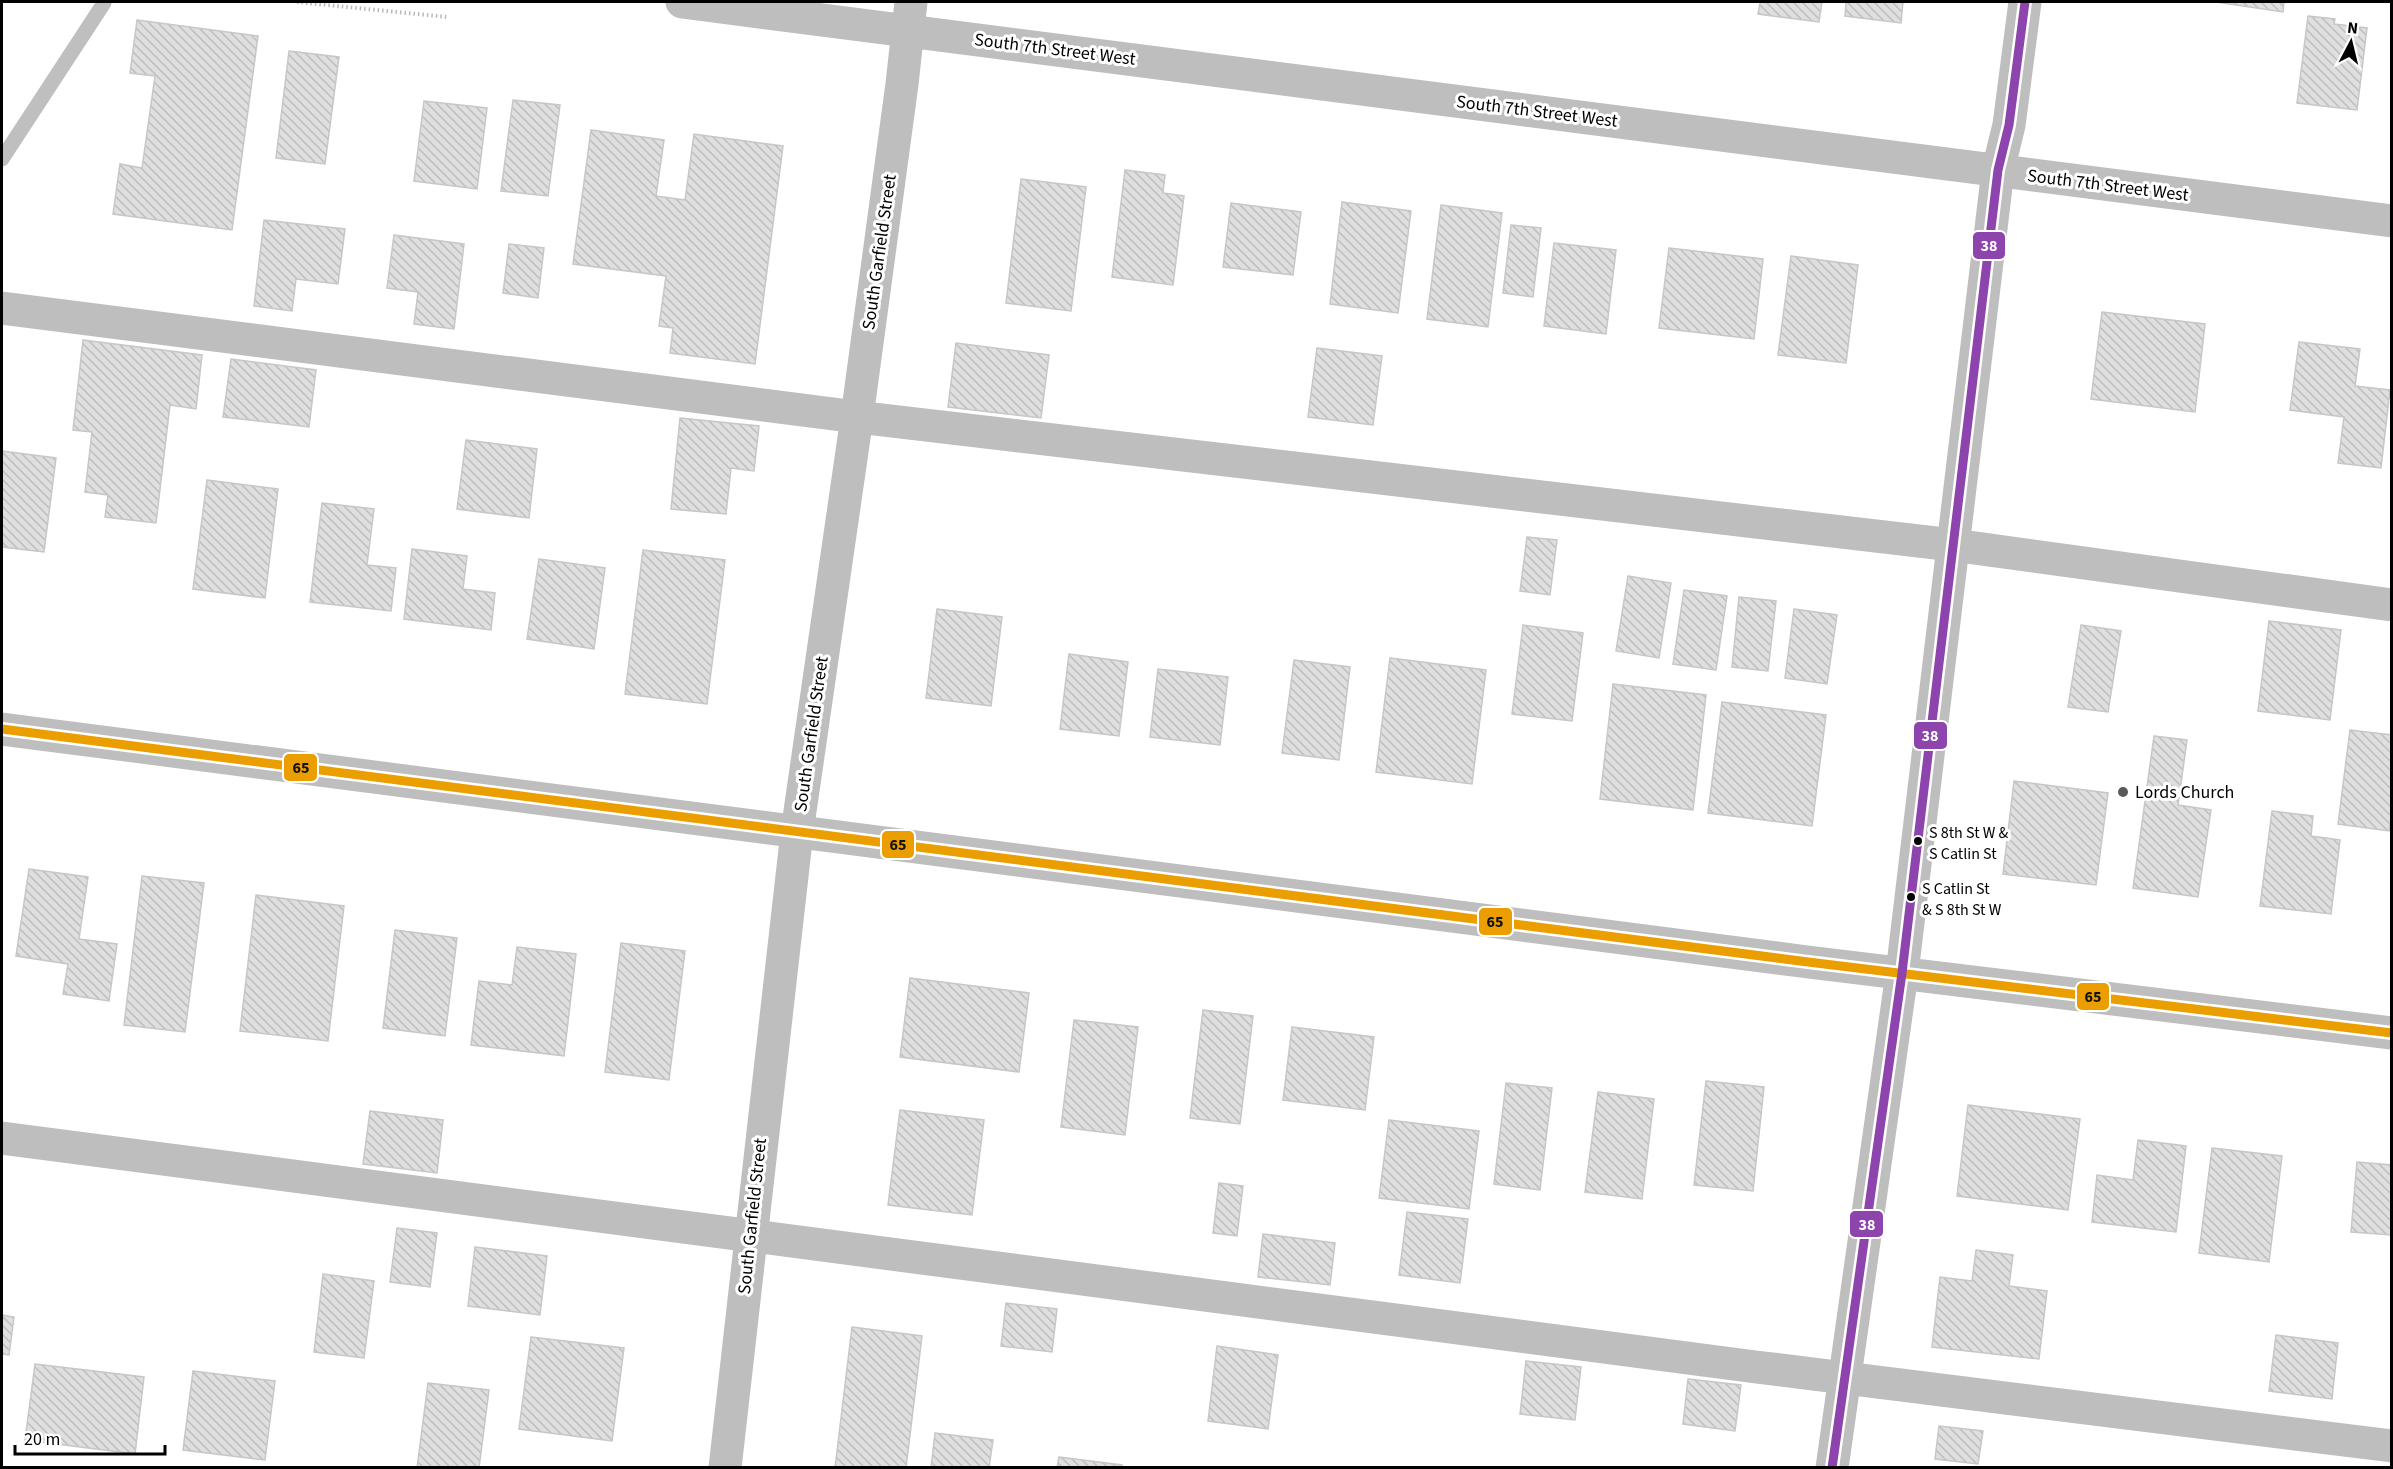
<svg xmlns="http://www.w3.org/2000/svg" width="2393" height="1469" viewBox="0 0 2393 1469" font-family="'Source Sans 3',sans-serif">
<defs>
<pattern id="building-back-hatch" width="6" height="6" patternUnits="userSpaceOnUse" patternTransform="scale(1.5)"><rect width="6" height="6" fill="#dfdfdf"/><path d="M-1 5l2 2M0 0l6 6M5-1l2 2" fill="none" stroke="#bebebe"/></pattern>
</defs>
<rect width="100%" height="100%" fill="#fff"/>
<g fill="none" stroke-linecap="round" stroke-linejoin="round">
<!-- stream -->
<path stroke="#bfbfbf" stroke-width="15" d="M2,159l102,-156"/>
</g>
<!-- building -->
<path fill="url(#building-back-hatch)" stroke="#c7c7c7" stroke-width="1.5" d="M1760,2h62l-3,20 -61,-8z
M1846,2h57l-2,21 -56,-7z
M2216,2h68l-1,10z
M2308,16l27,3 -1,5 33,4 -10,82 -60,-7z
M137,20l121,16 -26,194 -119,-16 7,-50 22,4 13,-92 -25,-3z
M289,51l50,6 -14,107 -49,-6z
M513,100l47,5 -12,91 -47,-5z
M424,101l63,7 -10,81 -63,-8z
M591,130l73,10 -8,56 29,4 9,-66 89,12 -28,218 -85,-11 3,-25 -14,-2 7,-50 -93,-12z
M1125,170l40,5 -2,18 21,3 -11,89 -61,-8z
M1021,179l65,8 -15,124 -65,-8z
M1342,202l69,9 -13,102 -68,-9z
M1231,203l70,9 -8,63 -70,-8z
M1441,205l61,8 -14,114 -61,-8z
M264,220l81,9 -7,55 -42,-5 -4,32 -38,-5z
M1511,225l30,3 -8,69 -30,-4z
M394,235l70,9 -10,85 -40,-5 4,-32 -31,-4z
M1554,243l62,7 -10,84 -62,-8z
M509,244l35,4 -6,50 -35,-5z
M1669,248l94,11 -9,80 -95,-11z
M1791,256l67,9 -12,98 -68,-8z
M2102,312l103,12 -10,88 -104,-13z
M83,340l119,15 -6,54 -26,-4 -14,118 -51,-6 3,-22 -23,-3 7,-60 -19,-2z
M2299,342l61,7 -5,37 35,4 -9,78 -43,-5 6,-46 -54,-7z
M956,343l93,12 -8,63 -93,-11z
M1317,348l65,8 -9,69 -65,-8z
M231,359l85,11 -7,57 -86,-10z
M680,418l79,8 -5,45 -23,-3 -5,46 -55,-5z
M466,440l71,9 -8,69 -72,-9z
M2,451l54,7 -12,94 -42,-5z
M207,480l71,9 -13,109 -72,-9z
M322,503l52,6 -7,56 29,3 -5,43 -81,-9z
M1527,537l30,3 -7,55 -30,-4z
M412,549l55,7 -4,33 32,4 -4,37 -87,-11z
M643,550l82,10 -18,144 -82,-10z
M539,559l66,9 -11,81 -67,-10z
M1628,576l43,7 -12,75 -43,-7z
M1684,590l43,6 -11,74 -43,-6z
M1739,597l37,4 -8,70 -36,-4z
M937,609l65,8 -11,89 -65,-8z
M1794,609l43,6 -10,69 -42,-6z
M2269,621l72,9 -11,90 -72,-9z
M1523,625l60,8 -11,88 -60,-7z
M2081,625l40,6 -13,81 -40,-5z
M1069,654l59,8 -9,74 -59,-7z
M1390,658l96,12 -14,114 -96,-12z
M1294,660l56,7 -11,93 -57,-7z
M1158,669l70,8 -8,68 -70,-8z
M1613,684l93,11 -13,115 -93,-11z
M1722,702l104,13 -14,111 -104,-13z
M2350,730l42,5v73l-3,23 -51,-7z
M2154,736l33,4 -9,65 33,5 -13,87 -65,-9z
M2014,781l94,12 -12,92 -93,-11z
M2272,811l41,5 -2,20 29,4 -9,74 -71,-8z
M29,869l59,8 -9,62 38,5 -8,57 -46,-7 5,-30 -52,-8z
M142,876l62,7 -19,149 -61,-7z
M256,895l88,11 -16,135 -88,-10z
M395,930l62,8 -12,98 -62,-8z
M621,943l64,8 -16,129 -64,-8z
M517,947l59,7 -12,102 -93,-11 8,-64 33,4z
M910,978l119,15 -10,79 -119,-15z
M1203,1010l50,6 -13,108 -50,-6z
M1074,1020l64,7 -13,108 -64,-8z
M1292,1027l82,10 -9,73 -82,-10z
M1706,1081l58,6 -11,104 -59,-6z
M1506,1083l46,5 -12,102 -46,-6z
M1598,1092l56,7 -12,100 -57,-7z
M1968,1105l112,14 -12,91 -111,-14z
M900,1110l84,10 -12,95 -84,-10z
M370,1111l73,9 -6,53 -74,-9z
M1389,1120l90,11 -10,78 -90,-11z
M2138,1140l48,6 -10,86 -84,-10 5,-47 36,5z
M2212,1148l70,8 -13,106 -70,-9z
M2357,1162l35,3v70l-41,-3z
M1219,1183l24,3 -6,50 -24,-3z
M1407,1212l61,7 -8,64 -61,-8z
M397,1228l40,5 -7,54 -40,-5z
M1263,1234l72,9 -5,42 -72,-8z
M475,1247l72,9 -7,59 -72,-9z
M1976,1250l37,5 -4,31 38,5 -8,68 -107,-12 8,-70 32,4z
M323,1274l51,7 -10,77 -50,-6z
M1006,1303l51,6 -5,43 -51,-6z
M2,1315l12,2 -5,38 -7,-1z
M852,1327l70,9 -16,132h-71z
M2276,1335l62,8 -6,56 -63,-8z
M531,1337l93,11 -12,93 -93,-12z
M1217,1346l61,9 -10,74 -60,-8z
M1526,1361l55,6 -6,53 -55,-6z
M35,1364l109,13 -9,77 -110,-14z
M193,1371l82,10 -10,79 -82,-10z
M1688,1379l53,6 -6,46 -52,-7z
M428,1383l61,7 -10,78h-62z
M1939,1426l44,5 -5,33 -43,-5z
M935,1433l58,7 -4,28h-58z
M1059,1457l63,8v3h-65z"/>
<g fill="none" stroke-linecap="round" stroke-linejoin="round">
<!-- path -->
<path stroke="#b9b9b9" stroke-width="4" stroke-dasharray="1.5 3" stroke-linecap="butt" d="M297,2l150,15"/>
<!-- minor -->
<path stroke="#bebebe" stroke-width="33" d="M682,2l1710,219
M2,308l855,109 1096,128 439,60
M2,729l1806,233 584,71
M2,1138l1754,229 636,79
M725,1468l72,-636 60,-415 45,-333 9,-82
M1832,1468l70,-495 96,-803 11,-45 16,-123"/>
<!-- bus-1 casing -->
<g stroke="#fff" stroke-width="14">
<path id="bus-1" d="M2,729l1806,233 584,71"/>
</g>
<!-- bus-2 casing -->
<g stroke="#fff" stroke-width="14">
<path id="bus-2" d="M1832,1468l70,-495 96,-803 11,-45 16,-123"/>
</g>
<!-- bus-1 -->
<use href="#bus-1" stroke="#eb9e00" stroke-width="9"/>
<!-- bus-2 -->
<use href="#bus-2" stroke="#8e44ad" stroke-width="9"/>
</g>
<!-- markers -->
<circle fill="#595959" stroke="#fff" stroke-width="2" cx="2123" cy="792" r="6"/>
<g fill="#000" stroke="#fff" stroke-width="2">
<circle cx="1918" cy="841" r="5"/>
<circle cx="1911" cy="897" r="5"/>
</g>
<g text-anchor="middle" stroke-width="6" stroke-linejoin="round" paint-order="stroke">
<!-- bus labels -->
<g font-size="16" fill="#000" stroke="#fff" text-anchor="start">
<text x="1929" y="838">S 8th St W &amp;<tspan x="1929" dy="21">S Catlin St</tspan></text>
<text x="1922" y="894">S Catlin St<tspan x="1922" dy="21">&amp; S 8th St W</tspan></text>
</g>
<!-- street labels -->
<g font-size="18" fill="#000" stroke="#fff">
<text transform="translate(1055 49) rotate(7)" y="6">South 7th Street West</text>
<text transform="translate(1537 111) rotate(7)" y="6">South 7th Street West</text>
<text transform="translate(2108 185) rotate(7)" y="6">South 7th Street West</text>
<text transform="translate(879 252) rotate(-82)" y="6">South Garfield Street</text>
<text transform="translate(811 734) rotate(-82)" y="6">South Garfield Street</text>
<text transform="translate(752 1216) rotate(-84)" y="6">South Garfield Street</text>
</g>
<!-- poi labels -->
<g font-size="18" fill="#000" stroke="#fff" text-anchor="start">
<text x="2135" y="798">Lords Church</text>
</g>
</g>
<g stroke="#fff" stroke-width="2">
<rect x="1972" y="231" width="34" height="29" rx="6" fill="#8e44ad"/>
<rect x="1913" y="721" width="35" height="29" rx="6" fill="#8e44ad"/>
<rect x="283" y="753" width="35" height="29" rx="6" fill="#eb9e00"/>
<rect x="881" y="830" width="34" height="29" rx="6" fill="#eb9e00"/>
<rect x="1478" y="907" width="35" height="29" rx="6" fill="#eb9e00"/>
<rect x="2076" y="982" width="34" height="29" rx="6" fill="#eb9e00"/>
<rect x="1849" y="1210" width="35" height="28" rx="6" fill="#8e44ad"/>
</g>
<g font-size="16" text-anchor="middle" font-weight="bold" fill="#fff">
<text x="1989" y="251">38</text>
<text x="1930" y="741">38</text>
<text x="1867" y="1230">38</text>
</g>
<g font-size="16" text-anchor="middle" font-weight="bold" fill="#111">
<text x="301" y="773">65</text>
<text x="898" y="850">65</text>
<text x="1495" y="927">65</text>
<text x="2093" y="1002">65</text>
</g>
<!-- border -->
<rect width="2393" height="1469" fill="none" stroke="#000000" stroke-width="6"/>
<!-- north arrow -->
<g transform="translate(2351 42) rotate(7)" stroke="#ffffff" stroke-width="4.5" paint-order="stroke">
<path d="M0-4.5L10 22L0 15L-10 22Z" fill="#000000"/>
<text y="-9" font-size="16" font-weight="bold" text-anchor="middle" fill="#000000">N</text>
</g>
<!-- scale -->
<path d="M15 1445v9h150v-9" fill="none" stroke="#000000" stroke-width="3"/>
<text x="24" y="1445" font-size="18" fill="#000000" stroke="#ffffff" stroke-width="4.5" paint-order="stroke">20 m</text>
</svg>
